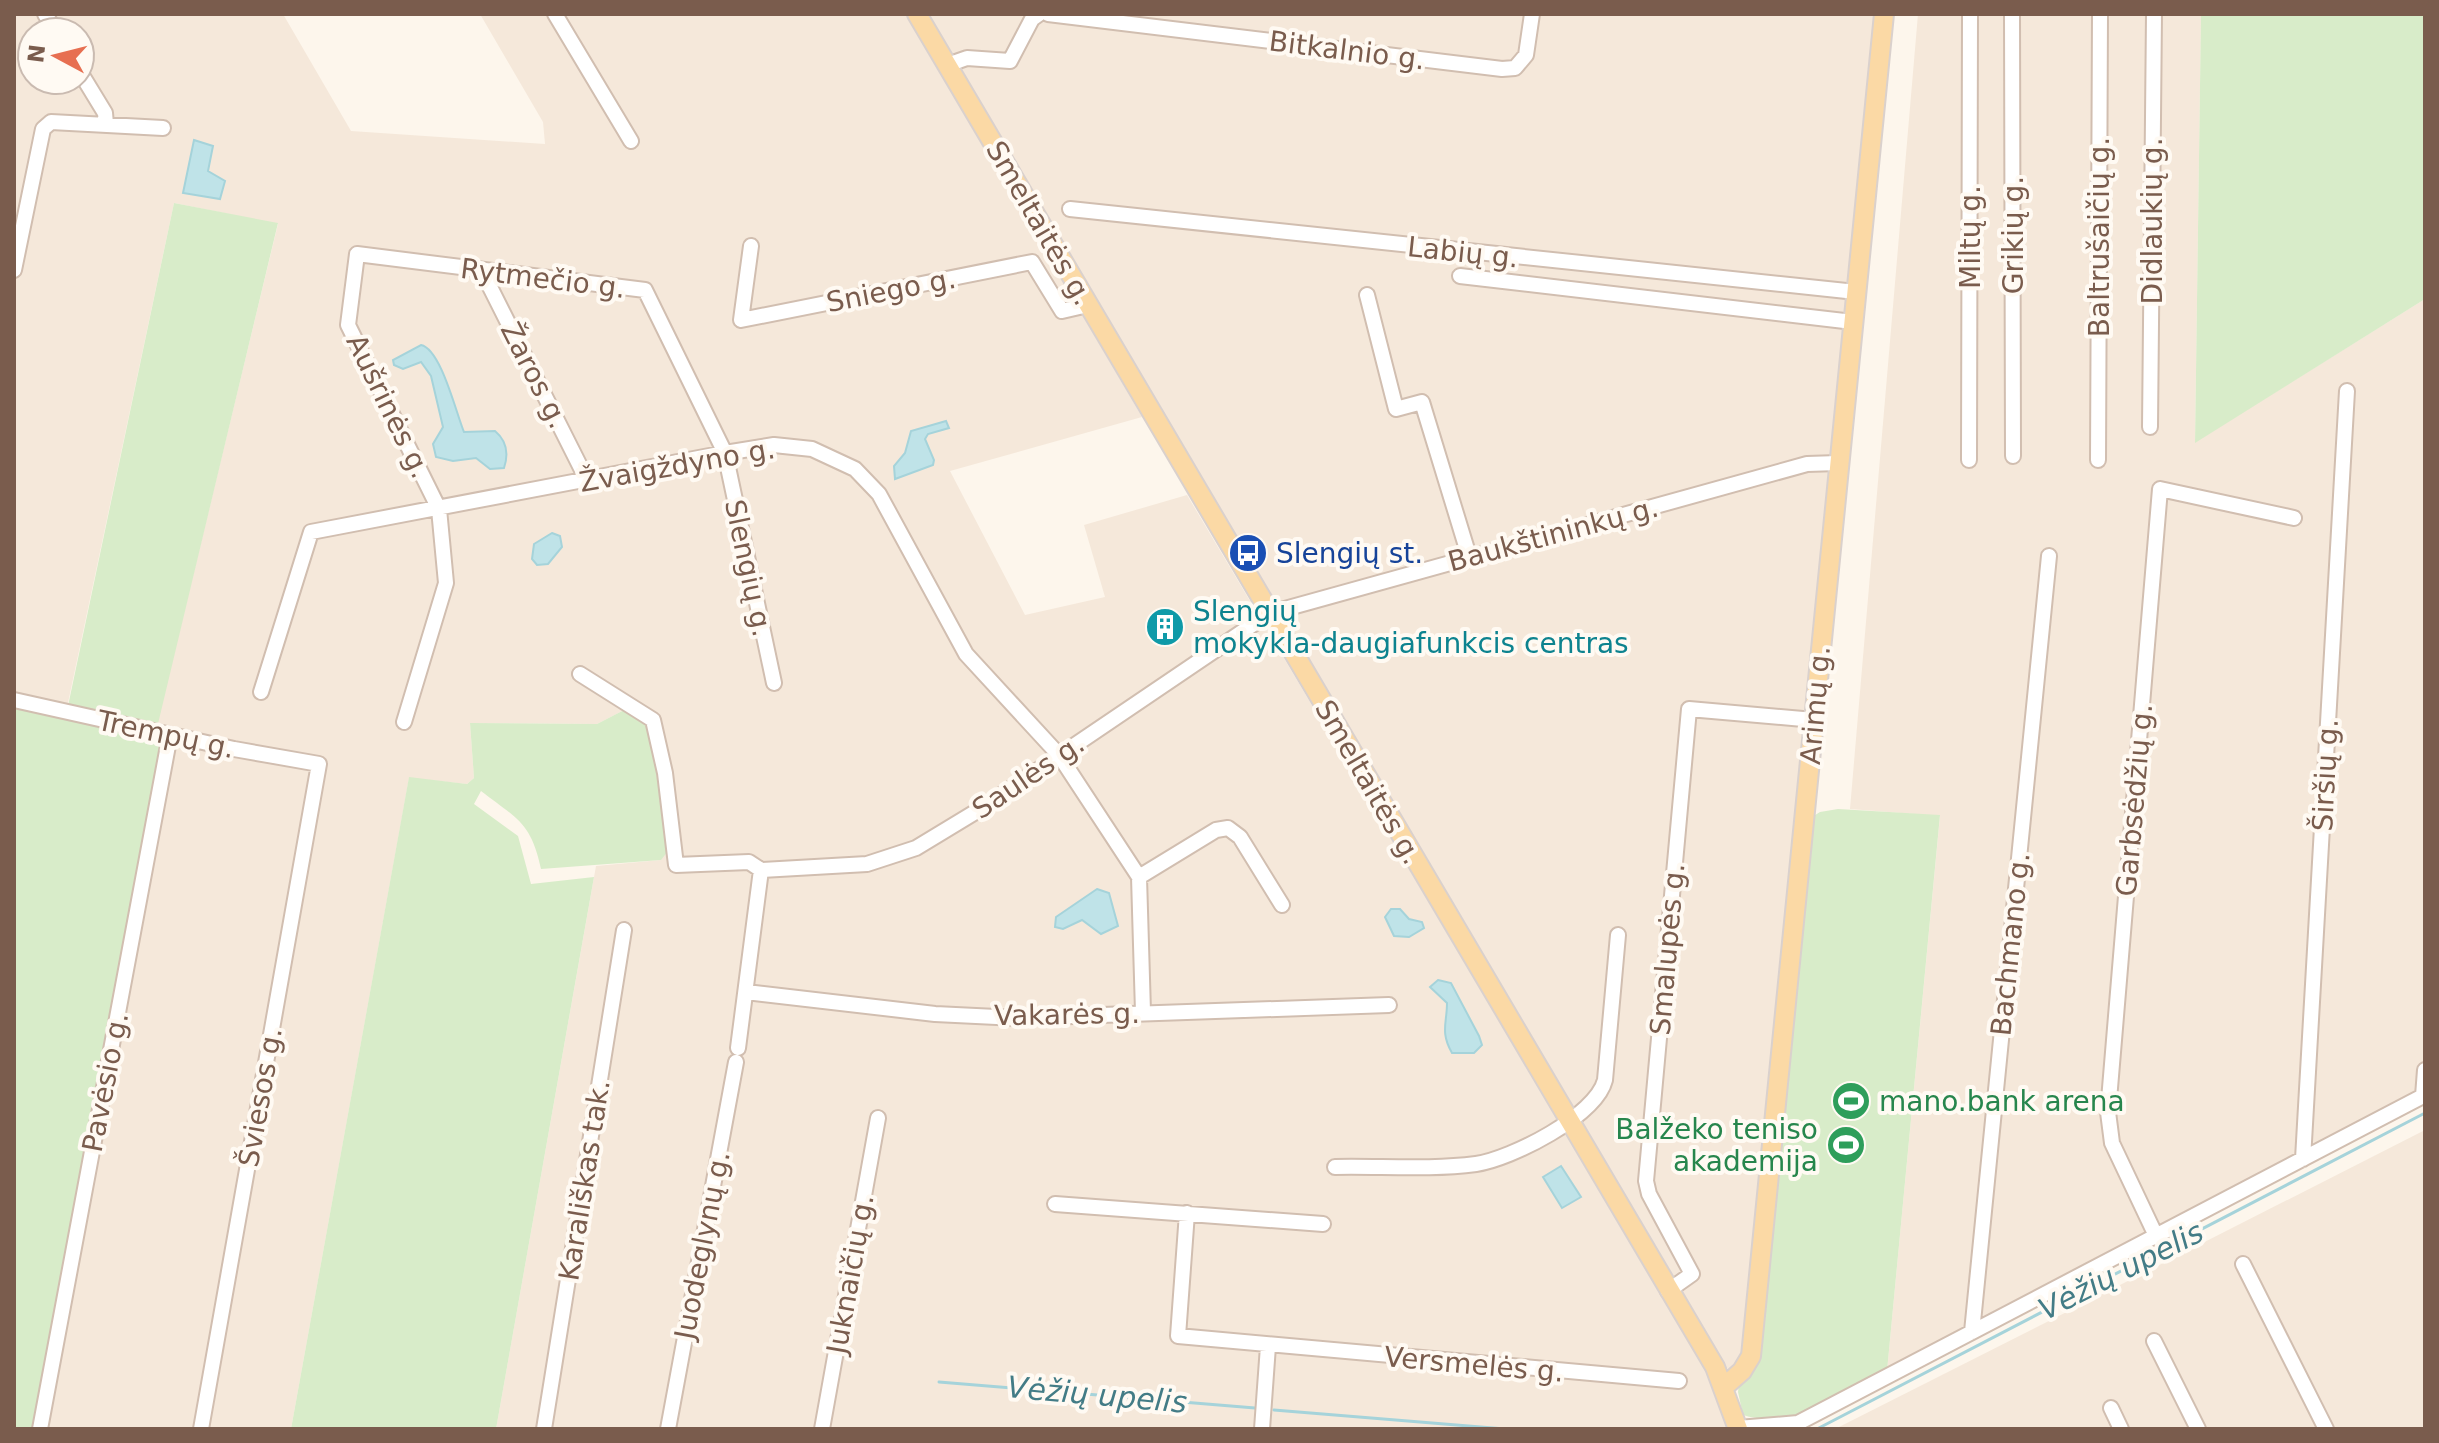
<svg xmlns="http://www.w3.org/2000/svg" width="2439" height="1443" viewBox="0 0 2439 1443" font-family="'DejaVu Sans',sans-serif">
<rect width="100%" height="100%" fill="#fdf6ec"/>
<!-- residential -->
<path fill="#f5e8da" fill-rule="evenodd" d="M14,14h269l68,117 194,13 -2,-22 -63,-108h427l235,403 -192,54 75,144 80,-18 -21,-72 103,-30 537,904 5,30h-1233l100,-563 65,-6 -33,-152 -31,16 -127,-1 4,55 -7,6 -58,-6 -118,651h-256l126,-689 -7,-3 124,-513 -104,-21 -109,514 -51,-9zM32,32h48v48h-48z
M925,14h949l-131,1339 -10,17 -11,-3z
M1918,14h283l-6,428 230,-143v787l-538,285 53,-555 -90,-7z
M2425,1130v299h-590l285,-144z"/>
<!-- green -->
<path fill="#d8ecc9" d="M2201,14h224v285l-230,144z
M174,203l104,20 -121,505 -89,-22z
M14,708l147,31 -127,690h-20z
M628,708l21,18 19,125 -7,9 -120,9c-10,-47 -24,-50 -60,-78l-7,13 44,32 13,48 63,-7 -98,552h-205l118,-652 58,7 7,-6 -4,-55 127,1z
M1838,809l102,6 -53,556c-43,21 -94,60 -144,44l-5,-23 74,-575 8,-5z"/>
<!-- water -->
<path fill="#bfe3e8" stroke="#a5d3da" stroke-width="2" d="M194,140l19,6 -5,25 17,10 -5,18 -37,-6z
M421,345c20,4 35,68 43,87l31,-1c12,10 14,22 9,37l-14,1 -14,-11 -23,3 -17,-4 -3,-13 10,-17 -12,-51 -10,-14 -18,7 -9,-4 -1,-5z
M946,421l3,7 -21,6 -3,5 9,21 -1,5 -38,14 -1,-13 11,-13 6,-22z
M552,533l8,3 2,11 -14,17 -11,1 -5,-6 2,-15z
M1097,889l12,4 9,33 -17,8 -19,-14 -19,9 -8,-2 1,-10z
M1391,909h9l9,10 13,3 2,6 -15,9 -15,-1 -9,-19z
M1438,980l13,3 28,53 3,9 -8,8h-22c-12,-21 -5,-30 -5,-50l-17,-16z
M1561,1166l20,31 -19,11 -19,-31z"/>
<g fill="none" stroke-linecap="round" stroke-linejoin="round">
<!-- stream -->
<path stroke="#a5d3da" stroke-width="3" d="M939,1382l316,26
M1274,1410l231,19
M1817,1429l608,-316"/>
<!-- minor casing -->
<g stroke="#d1beb0" stroke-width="18">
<path id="minor" d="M45,14l11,18
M555,14l76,127
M1048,14l454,55 13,-1 11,-13 6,-41
M2012,14l1,442
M947,65l20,-7 43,3 22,-42 7,-5
M80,72l25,41 1,11
M1070,209l786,83
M751,246l-10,74 291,-58 30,49 26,-6
M14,270l29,-141 8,-7 112,6
M482,271l105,209
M1460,276l393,46
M1367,295l29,114 26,-7 47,154
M2150,427l4,-413
M1969,460l1,-446
M2098,460l2,-446
M580,674l73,46 12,53 11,92 73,-3 12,8
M261,692l50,-160 414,-79 49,-8 38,4 43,20 24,25 87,160 93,101 80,122 4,135
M14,700l220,49 85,15 -118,665
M404,722l42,-139 -7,-74 -91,-184 9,-71 288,36 80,163 49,230
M761,870l106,-6 49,-16 66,-40 288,-195 537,-149 31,-1
M1139,877l77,-47 12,-2 12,9 42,68
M746,992l189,22 82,4 372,-13
M738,1048l23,-178
M2423,1096l2,-26
M2303,1159l44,-768
M1335,1167c46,-1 95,3 141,-3 35,-5 120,-48 129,-84l13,-145
M1055,1204l268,20
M1187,1213l-9,123 501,45
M2157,1238l-45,-95 -4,-31 52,-623 134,29
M2243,1264l83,165
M1668,1291l24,-17 -43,-80 -3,-13 43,-472 125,11
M1972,1332l77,-776
M2154,1341l44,88
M2111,1408l10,21
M1738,1428l60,-5 627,-328
M40,1429l130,-694
M544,1429l80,-499
M668,1429l68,-367
M822,1429l56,-311
M1262,1429l6,-83"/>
</g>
<!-- major casing -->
<g stroke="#dad1cd" stroke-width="22">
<path id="major" d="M917,14l798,1353 23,62
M1725,1386l17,-15 9,-15 133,-1342"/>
</g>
<!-- minor -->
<use href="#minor" stroke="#fff" stroke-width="14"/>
<!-- major -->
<use href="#major" stroke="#fbd9a5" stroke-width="18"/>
</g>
<!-- icons -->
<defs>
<g id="bus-disc" transform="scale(2)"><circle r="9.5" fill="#1a4fb4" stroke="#fffaf3"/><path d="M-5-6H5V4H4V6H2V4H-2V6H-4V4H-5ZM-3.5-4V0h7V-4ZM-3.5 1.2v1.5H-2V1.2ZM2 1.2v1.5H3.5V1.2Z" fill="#fff"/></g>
<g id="building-disc" transform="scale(2)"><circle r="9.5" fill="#0f9aa8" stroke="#fffaf3"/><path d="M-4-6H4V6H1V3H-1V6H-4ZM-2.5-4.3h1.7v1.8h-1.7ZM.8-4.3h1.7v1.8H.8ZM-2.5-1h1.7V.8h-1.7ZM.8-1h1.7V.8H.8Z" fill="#fff"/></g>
<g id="stadium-disc" transform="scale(2)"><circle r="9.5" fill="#2e9e5b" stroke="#fffaf3"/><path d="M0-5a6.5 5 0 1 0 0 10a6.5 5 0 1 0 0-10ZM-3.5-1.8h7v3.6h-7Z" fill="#fff"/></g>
</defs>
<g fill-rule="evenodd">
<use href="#bus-disc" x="1248" y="553"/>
<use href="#building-disc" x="1165" y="627"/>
<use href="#stadium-disc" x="1851" y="1101"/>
<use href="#stadium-disc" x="1846" y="1145"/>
</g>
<g text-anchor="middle" stroke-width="8" stroke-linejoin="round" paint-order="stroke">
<!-- street labels -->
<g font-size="28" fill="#7a5c4d" stroke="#fffaf3">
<text transform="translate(1347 50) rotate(7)" y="10">Bitkalnio g.</text>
<text transform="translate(2152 221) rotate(-90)" y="10">Didlaukių g.</text>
<text transform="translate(1040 223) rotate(60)" y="10">Smeltaitės g.</text>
<text transform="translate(2013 235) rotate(-90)" y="10">Grikių g.</text>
<text transform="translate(1970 237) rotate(-90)" y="10">Miltų g.</text>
<text transform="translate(2099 237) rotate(-90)" y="10">Baltrušaičių g.</text>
<text transform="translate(1463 252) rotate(6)" y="10">Labių g.</text>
<text transform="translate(543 278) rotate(7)" y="10">Rytmečio g.</text>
<text transform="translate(891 290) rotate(-11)" y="10">Sniego g.</text>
<text transform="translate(535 375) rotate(63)" y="10">Žaros g.</text>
<text transform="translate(389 406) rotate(64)" y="10">Aušrinės g.</text>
<text transform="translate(677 465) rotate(-10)" y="10">Žvaigždyno g.</text>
<text transform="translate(1553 534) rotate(-15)" y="10">Baukštininkų g.</text>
<text transform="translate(749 568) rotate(78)" y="10">Slengių g.</text>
<text transform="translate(1815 705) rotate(-85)" y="10">Arimų g.</text>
<text transform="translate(166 734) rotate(12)" y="10">Trempų g.</text>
<text transform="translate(2325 775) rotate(-87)" y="10">Širšių g.</text>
<text transform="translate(1028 776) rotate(-34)" y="10">Saulės g.</text>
<text transform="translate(1369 782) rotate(60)" y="10">Smeltaitės g.</text>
<text transform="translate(2134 800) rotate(-85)" y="10">Garbsėdžių g.</text>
<text transform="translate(2010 944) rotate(-84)" y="10">Bachmano g.</text>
<text transform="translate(1667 949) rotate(-85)" y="10">Smalupės g.</text>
<text transform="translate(1067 1014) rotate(-1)" y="10">Vakarės g.</text>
<text transform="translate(105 1082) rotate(-79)" y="10">Pavėsio g.</text>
<text transform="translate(260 1097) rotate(-80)" y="10">Šviesos g.</text>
<text transform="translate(584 1180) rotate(-81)" y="10">Karališkas tak.</text>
<text transform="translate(702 1245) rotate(-79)" y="10">Juodeglynų g.</text>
<text transform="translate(850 1274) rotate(-80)" y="10">Juknaičių g.</text>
<text transform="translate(1474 1364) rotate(5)" y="10">Versmelės g.</text>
</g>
<!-- transit labels -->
<g font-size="28" fill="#164399" stroke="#fffaf3" text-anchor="start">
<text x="1276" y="563">Slengių st.</text>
</g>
<!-- culture labels -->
<g font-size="28" fill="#0d838f" stroke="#fffaf3" text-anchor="start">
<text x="1193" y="621">Slengių<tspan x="1193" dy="32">mokykla-daugiafunkcis centras</tspan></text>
</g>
<!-- leisure labels -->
<g font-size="28" fill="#27864d" stroke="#fffaf3" text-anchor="start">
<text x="1879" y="1111">mano.bank arena</text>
<text x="1818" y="1139" text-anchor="end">Balžeko teniso<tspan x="1818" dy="32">akademija</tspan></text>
</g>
<!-- water labels -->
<g font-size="30" font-style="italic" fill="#437c86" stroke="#fffaf3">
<text transform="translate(2121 1271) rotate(-27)" y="10">Vėžių upelis</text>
<text transform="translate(1097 1395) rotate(5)" y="10">Vėžių upelis</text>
</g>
</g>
<!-- border -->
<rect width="2439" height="1443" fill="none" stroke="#7a5c4d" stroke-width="32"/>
<!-- north arrow -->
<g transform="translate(56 56) rotate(277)"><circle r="38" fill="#fffaf3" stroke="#cabbb1" stroke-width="2"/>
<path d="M0-6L14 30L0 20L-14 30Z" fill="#e76f51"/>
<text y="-12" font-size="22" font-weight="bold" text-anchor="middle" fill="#7a5c4d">N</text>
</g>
</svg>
